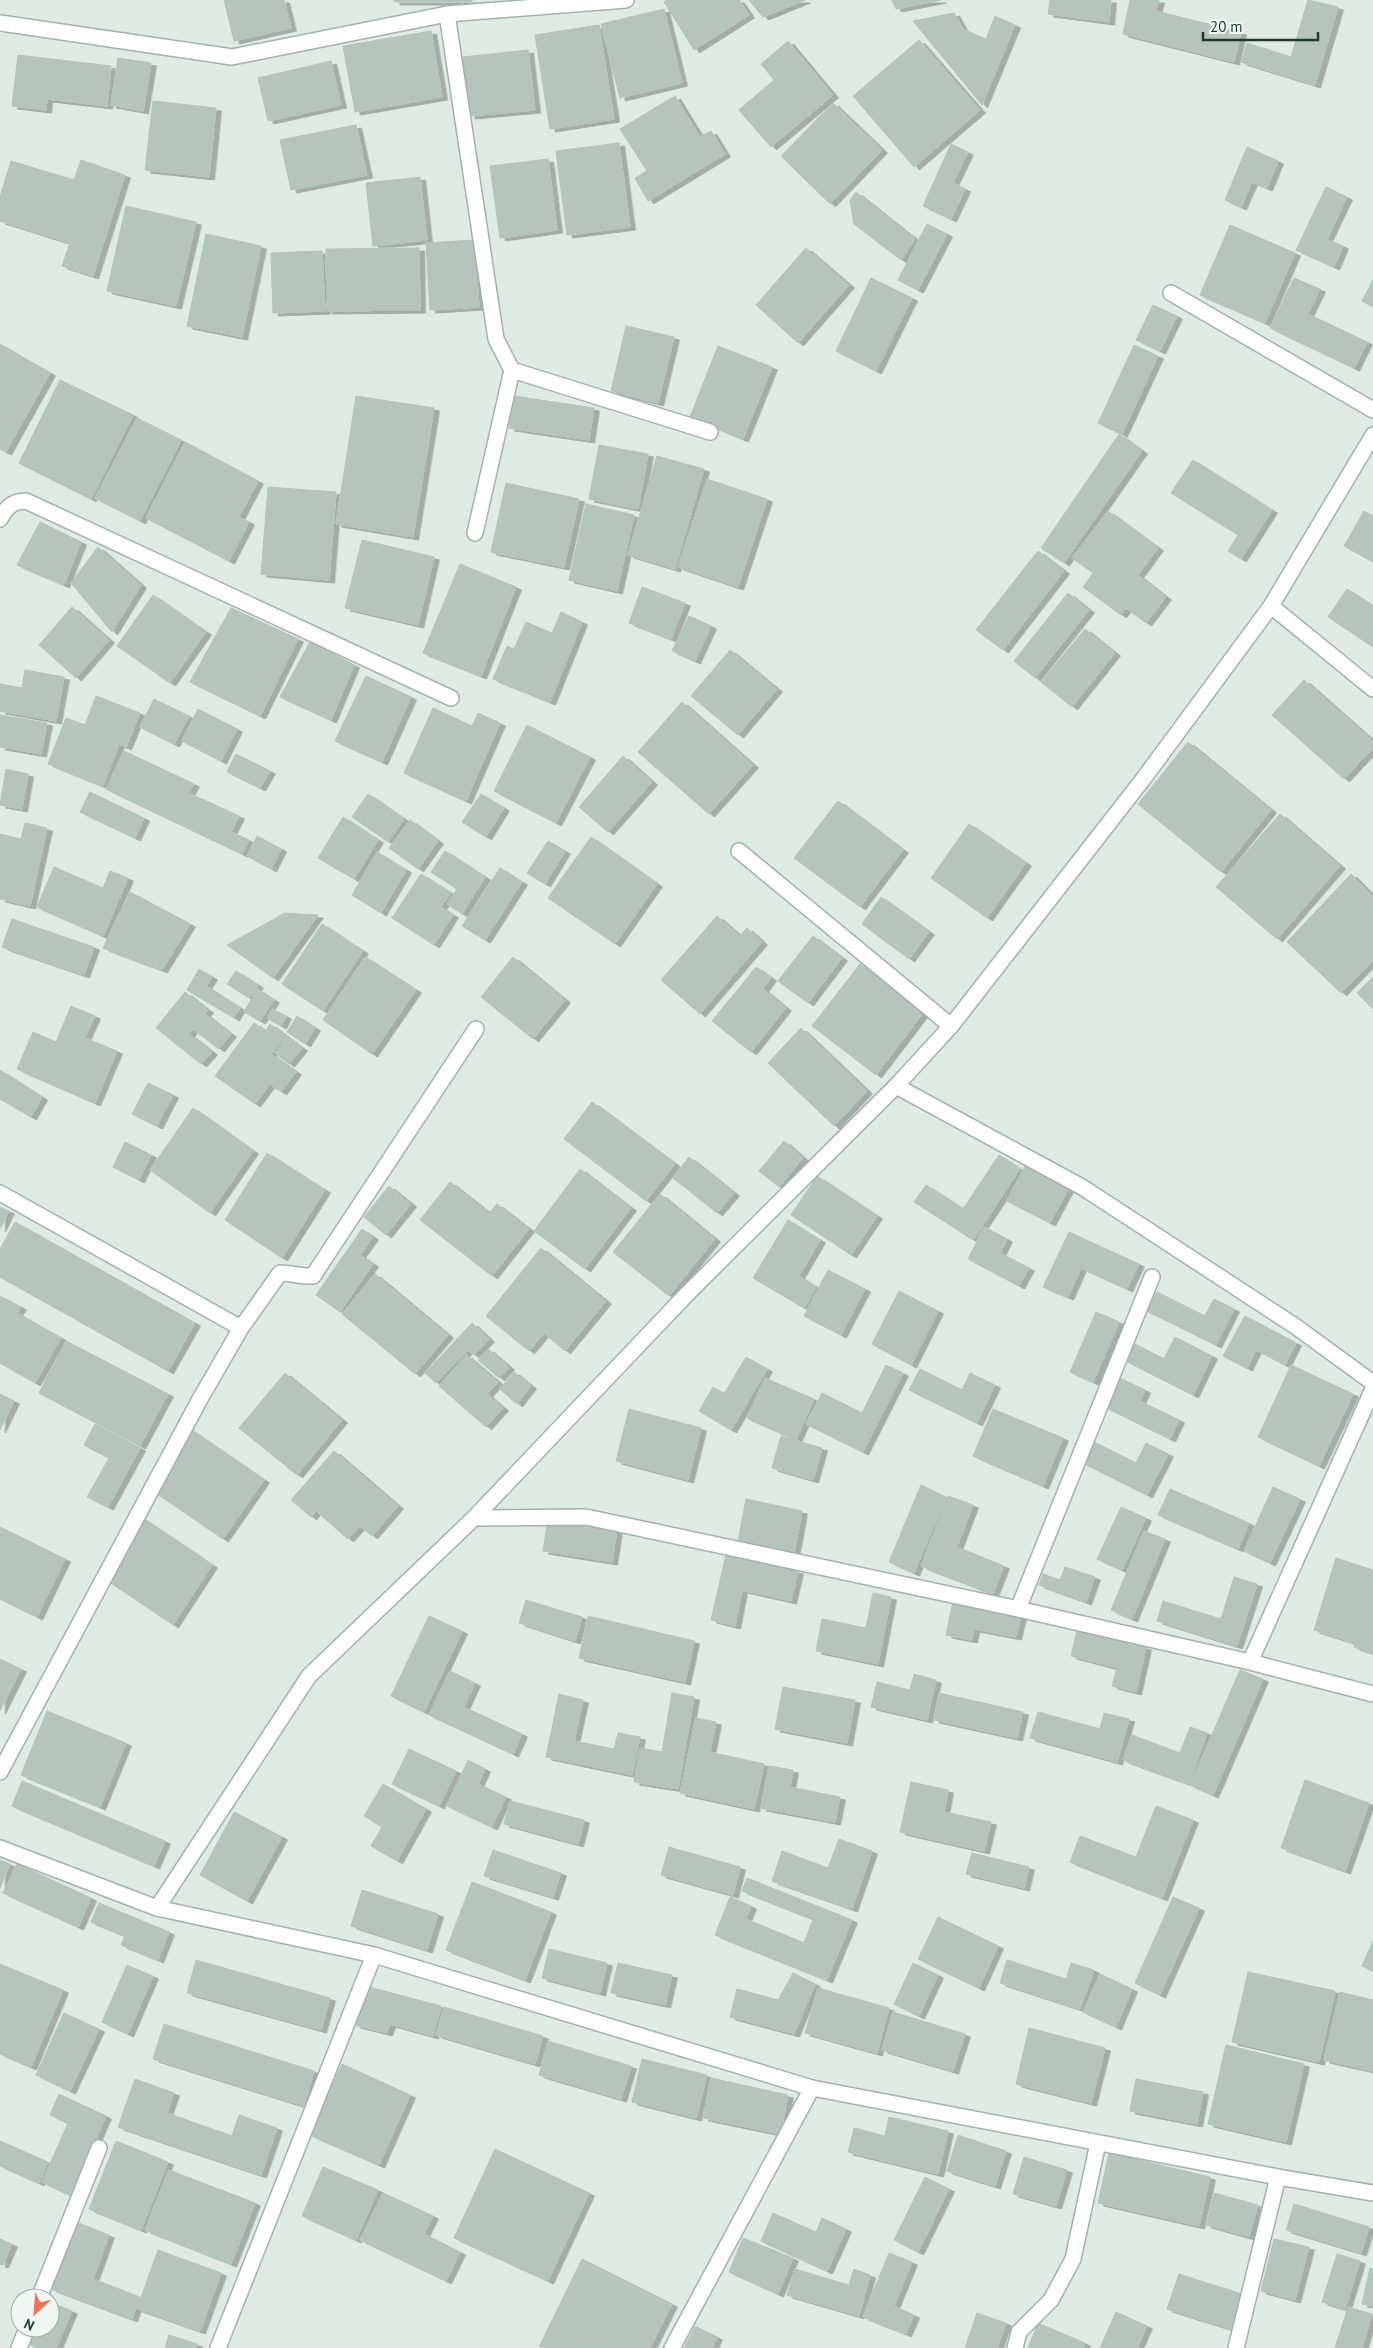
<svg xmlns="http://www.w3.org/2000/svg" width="1373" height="2348" viewBox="0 0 1373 2348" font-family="'PT Sans',sans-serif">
<defs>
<filter id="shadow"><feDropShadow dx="5.5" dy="3" stdDeviation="0" flood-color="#0004"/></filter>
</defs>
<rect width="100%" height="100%" fill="#dfeae5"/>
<!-- building -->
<path fill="#b5c5bd" stroke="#b2c4bb" filter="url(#shadow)" d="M224,0h60l7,28 -57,13z
M394,0h78v2h-77z
M667,0h72l10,15 -55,35 -30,-48z
M749,0h56l-42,17z
M892,0h49l-45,9z
M1050,0h61l-2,22 -61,-8z
M1130,0h29l-3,11 85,21 -7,30 -111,-28z
M1308,0l30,7 -23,78 -74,-23 6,-19 44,14z
M664,9l18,74 -62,15 -19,-74z
M954,13l9,16 23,10 9,-23 20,9 -33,80 -69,-84z
M599,25l15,94 -64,10 -15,-94z
M431,31l11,66 -87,15 -12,-66z
M919,40l61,70 -66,57 -61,-71z
M788,41l45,54 -62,52 -32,-37 35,-30 -13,-16z
M528,50l7,60 -65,6 -7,-59z
M18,55l93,11 -4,40 -60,-7 -1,11 -34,-4z
M118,58l33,5 -8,48 -32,-6z
M331,61l10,44 -73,16 -10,-43z
M675,96l25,41 11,-6 14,23 -77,47 -13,-23 12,-7 -27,-42z
M153,101l63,7 -7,69 -64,-7z
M833,103l49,47 -52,54 -49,-48z
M356,125l11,50 -76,15 -11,-50z
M619,143l11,84 -63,8 -11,-84z
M951,144l17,8 -15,31 12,6 -14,30 -28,-13z
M1247,147l31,14 -11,27 -15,-6 -11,25 -16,-7z
M548,159l9,71 -57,8 -10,-72z
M81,160l44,15 -32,101 -31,-10 8,-23 -70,-22v-24l11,-36 63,19z
M420,177l7,63 -54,6 -7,-63z
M1326,187l21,10 -20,42 16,7 -9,21 -38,-17z
M856,192l59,47 -14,21 -47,-36 -4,-24z
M126,206l70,16 -20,84 -69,-15z
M927,224l20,10 -29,56 -20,-10z
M1230,225l65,28 -30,70 -65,-28z
M206,234l55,12 -19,91 -55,-11z
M474,240l5,67 -49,3 -4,-67z
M419,248l1,62 -93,1 -1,-62z
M806,248l43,37 -51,58 -42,-38z
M322,251l3,60 -52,2 -2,-60z
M871,278l41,20 -36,73 -40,-20z
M1294,278l26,11 -12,25 59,28 -13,26 -84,-40z
M1373,280v27l-11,-6z
M1153,305l24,11 -17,35 -24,-11z
M626,326l48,11 -16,66 -47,-12z
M0,344l50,29 -44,79 -6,-3z
M1134,345l24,11 -36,78 -24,-11z
M718,346l54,21 -29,72 -53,-22z
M60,380l73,35 -42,84 -72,-36z
M356,396l78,12 -21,129 -77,-13z
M514,396l80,12 -5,32 -80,-12z
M137,418l44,22 -41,81 -45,-23z
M1119,434l23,17 -78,112 -23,-15z
M185,442l73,39 -19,36 10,5 -20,39 -83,-43z
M599,445l49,9 -10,55 -49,-10z
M657,456l47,13 -29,100 -47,-14z
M1193,460l79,50 -31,49 -13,-8 10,-16 -67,-42z
M707,479l60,20 -29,88 -60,-20z
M506,483l73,16 -15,68 -73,-15z
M268,487l68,5 -7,88 -68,-6z
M586,504l48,11 -17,76 -48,-11z
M1108,511l50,37 -20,27 28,22 -20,26 -20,-15 -5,7 -38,-28 10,-14 -21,-15z
M1364,511l9,5v46l-29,-16z
M40,522l41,20 -17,43 -47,-20z
M362,540l72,17 -16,68 -73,-17z
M98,547l43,38 -29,47 -41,-49z
M1038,551l26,20 -61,79 -27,-20z
M460,564l56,23 -35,89 -58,-23z
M642,587l43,16 -14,36 -42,-16z
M1347,589l26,17v41l-45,-30z
M1068,593l21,17 -54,68 -21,-17z
M153,595l53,37 -36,51 -53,-37z
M72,607l37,33 -33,38 -37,-33z
M231,608l67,31 -38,77 -70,-34z
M561,612l21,10 -32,80 -57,-23 14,-33 7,3 12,-27 26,11z
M689,616l22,10 -16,35 -23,-10z
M1085,629l30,24 -43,54 -31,-25z
M310,642l44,23 -23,55 -51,-23z
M730,650l47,39 -39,46 -47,-39z
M25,670l39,7 -8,44 -56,-10v-27l22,4z
M366,676l45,21 -29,65 -47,-21z
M1304,680l69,61v7l-29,31 -72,-64z
M96,696l44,17 -14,34 -7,-3 -16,42 -55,-22 18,-46 19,7z
M154,699l35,17 -15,28 -34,-17z
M682,702l71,63 -44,49 -71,-62z
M433,708l39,18 6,-13 22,10 -34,78 -62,-28z
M198,709l39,20 -16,32 -39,-20z
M0,715l47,8 -6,31 -41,-7z
M527,725l63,32 -34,66 -62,-32z
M1188,742l83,68 -50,62 -83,-68z
M124,751l70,33 -5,9 50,23 -8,16 18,8 -7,14 -136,-65z
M236,754l34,17 -10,17 -33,-16z
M623,756l29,26 -44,50 -29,-25z
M6,769l22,5 -6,35 -22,-4z
M90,792l54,26 -9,20 -55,-26z
M368,794l36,25 -16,23 -36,-25z
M481,794l23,14 -18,29 -24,-15z
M838,801l65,49 -43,57 -66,-49z
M1280,814l60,52 -63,73 -61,-52z
M343,817l35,23 -24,39 -36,-21z
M410,820l28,21 -20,28 -29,-21z
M25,823l22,5 -17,78 -30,-7v-65l21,5z
M969,824l57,39 -39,55 -56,-40z
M257,836l24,13 -10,20 -24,-13z
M591,837l66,47 -42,60 -67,-46z
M548,841l17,10 -20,33 -18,-11z
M445,851l40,26 -23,37 -15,-10 10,-15 -26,-17z
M377,852l29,18 -25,43 -29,-18z
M54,867l49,21 7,-17 18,7 -25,58 -66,-29z
M500,868l22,14 -37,58 -23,-14z
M421,874l30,19 -10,14 12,8 -19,30 -42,-27z
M1351,874l22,22v64l-32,33 -54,-51z
M130,892l60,32 -28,46 -59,-22z
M881,897l48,35 -20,27 -47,-35z
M285,913l33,2 -45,63 -46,-33z
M717,916l23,20 7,-8 15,14 -62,72 -39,-34z
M12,919l82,28 -10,28 -82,-28z
M322,924l41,27 -40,60 -41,-27z
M813,936l29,22 -34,45 -30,-22z
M365,957l51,33 -44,64 -49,-34z
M513,957l52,43 -32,39 -52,-42z
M860,964l64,48 -48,63 -64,-49z
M756,967l15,11 -8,11 23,19 -35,44 -39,-31z
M199,969l13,8 -6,9 34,22 -6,10 -47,-28z
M236,971l22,14 -9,13 -22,-14z
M1373,977v32l-16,-16z
M257,989l17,11 -14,21 -16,-9z
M185,992l23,18 -3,4 26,20 -12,15 -26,-20 -4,5 23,18 -11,12 -45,-36z
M71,1006l24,10 -10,22 32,13 -22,52 -78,-34 16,-37 23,10z
M272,1009l14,7 -5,10 -14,-8z
M297,1016l18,12 -10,16 -18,-12z
M254,1023l26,19 -9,12 25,18 -15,20 -11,-8 -15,20 -40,-28z
M270,1024l32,24 -13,16 -14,-11 8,-11 -17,-12z
M801,1028l66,63 -33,35 -66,-63z
M0,1070l42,27 -11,20 -31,-18z
M148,1083l25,12 -16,31 -25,-12z
M592,1102l83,62 -29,37 -82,-62z
M193,1108l60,43 -43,62 -60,-43z
M784,1141l19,17 -24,29 -20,-16z
M125,1142l26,13 -12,25 -26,-13z
M267,1153l58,37 -43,68 -57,-38z
M999,1155l21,14 -47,71 -59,-38 12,-17 37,24z
M689,1157l45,36 -17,20 -44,-35z
M1025,1166l43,23 -18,34 -43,-22z
M580,1169l51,39 -46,61 -51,-38z
M817,1176l60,40 -26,39 -60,-40z
M450,1182l39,31 8,-9 32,25 -37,47 -72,-56z
M389,1186l22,18 -25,31 -22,-18z
M660,1194l55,45 -46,57 -56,-44z
M0,1207l9,4 -9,18z
M788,1220l32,20 -21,36 17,11 -12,21 -51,-30z
M15,1222l180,101 -27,48 -168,-94v-28z
M984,1227l23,12 -7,14 29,15 -10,18 -51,-27z
M362,1229l11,8 -13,18 13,9 -33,48 -24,-17z
M1069,1232l70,32 -12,25 -46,-21 -13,29 -25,-10z
M541,1248l65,53 -41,50 -21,-18 -15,18 -43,-35z
M828,1270l37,19 -24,46 -37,-19z
M375,1274l73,61 -33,39 -73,-60z
M899,1291l39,20 -27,54 -39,-21z
M1157,1292l48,24 9,-17 20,10 -18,36 -69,-34z
M0,1296l21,11 -4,6 44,25 -26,45 -35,-20z
M1096,1312l23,10 -26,60 -23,-10z
M1245,1316l51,27 -11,22 -29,-15 -9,18 -24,-12z
M472,1323l17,16 -15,16 -6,-5 -32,33 -11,-10z
M1175,1337l37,19 -19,39 -69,-35 9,-17 31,16z
M66,1341l102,53 -28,52 -101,-53z
M488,1349l21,18 -10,11 -21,-18z
M466,1355l32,27 -11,12 16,14 -17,19 -47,-41z
M746,1357l21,12 -36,61 -32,-19 14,-24 11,7z
M886,1365l17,8 -40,79 -57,-28 16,-31 40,20z
M1291,1365l62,29 -34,72 -61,-29z
M920,1369l42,21 8,-17 25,12 -18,38 -68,-33z
M514,1372l17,14 -14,18 -17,-15z
M285,1373l57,47 -45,55 -58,-47z
M765,1378l49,21 -18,41 -49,-22z
M1120,1378l25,12 -5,11 39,19 -9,19 -65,-32z
M0,1394l14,7 -14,29z
M629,1409l72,19 -13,52 -72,-19z
M993,1409l70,29 -20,48 -70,-30z
M95,1424l45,24 -32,59 -21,-10 22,-39 -25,-13z
M185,1426l79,54 -41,59 -79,-54z
M781,1436l41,12 -9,32 -41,-12z
M1094,1442l42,21 10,-20 22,11 -21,41 -64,-32z
M334,1451l64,55 -26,30 -12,-10 -12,13 -32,-28 -5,6 -20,-17z
M921,1485l25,12 -32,76 -25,-11z
M1273,1487l27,12 -30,64 -26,-12z
M1170,1489l79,34 -11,26 -80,-34z
M948,1496l25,9 -16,42 47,19 -11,28 -72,-28z
M746,1499l56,12 -8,43 -56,-12z
M1121,1507l25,11 -24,52 -25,-11z
M139,1516l73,49 -39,60 -74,-50z
M548,1519l69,10 -5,33 -69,-11z
M0,1527l65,32 -28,58 -37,-18z
M1144,1531l21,8 -33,80 -21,-9z
M726,1555l72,16 -7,30 -49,-11 -7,36 -24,-6z
M1336,1558l37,12v83l-19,-6 1,-4 -41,-13z
M1065,1567l30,10 -9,25 -47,-17 4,-11 17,6z
M1234,1577l23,7 -20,62 -80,-25 6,-20 58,18z
M873,1593l18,4 -13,67 -62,-13 6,-32 44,9z
M526,1600l56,17 -7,24 -56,-18z
M953,1601l68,15 -5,21 -42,-8 -2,11 -26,-5z
M429,1616l33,15 -38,81 -33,-16z
M588,1616l106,25 -9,41 -106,-24z
M1077,1630l69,17 -10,45 -24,-6 5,-18 -46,-12z
M0,1659l21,10 -21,42z
M1240,1670l23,9 -50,116 -23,-10z
M450,1671l25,12 -11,24 58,27 -9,20 -84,-39z
M914,1674l22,6 -9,40 -56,-13 6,-25 33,8z
M783,1687l72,13 -8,43 -72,-14z
M672,1693l22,4 -16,92 -44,-7 6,-34 22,4z
M939,1693l84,19 -6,26 -83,-18z
M559,1694l24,6 -9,41 40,8 4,-16 22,4 -8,38 -86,-18z
M47,1711l79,32 -26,64 -79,-32z
M1038,1712l62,17 4,-16 25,6 -12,43 -87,-24z
M696,1718l20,4 -6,30 54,12 -10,45 -74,-16z
M1190,1727l17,6 -18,51 -66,-24 9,-25 48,18z
M409,1749l47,22 -17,35 -47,-22z
M468,1760l17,9 -7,15 28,13 -14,30 -45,-21z
M769,1766l24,4 -3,17 50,10 -5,25 -74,-14z
M1305,1780l64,23 -24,68 -64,-23z
M22,1781l143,60 -11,25 -142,-60z
M911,1782l37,8 -4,22 47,10 -7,29 -84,-19z
M383,1784l43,25 -29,52 -26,-15 11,-19 -18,-11z
M510,1801l74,19 -6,24 -74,-20z
M1156,1806l37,14 -31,78 -92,-36 10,-26 56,21z
M234,1812l48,25 -35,64 -47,-26z
M839,1839l33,12 -20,58 -80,-28 10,-30 46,17z
M669,1847l71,20 -7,28 -72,-20z
M493,1850l68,23 -8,24 -69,-21z
M972,1853l57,14 -5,21 -58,-14z
M0,1860l10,4 -10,24z
M17,1864l74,34 -13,29 -75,-34z
M747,1878l105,42 -25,60 -112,-45 15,-38 21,9 -5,13 58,24 9,-24 -71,-28z
M472,1882l79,30 -26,68 -79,-30z
M362,1890l76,24 -11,36 -76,-24z
M1173,1897l26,11 -39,87 -25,-12z
M99,1903l70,29 -11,28 -37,-15 4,-9 -34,-14z
M938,1917l60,29 -19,42 -61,-29z
M1373,1941v30l-11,-5z
M549,1949l58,14 -7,30 -58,-15z
M196,1960l134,38 -9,32 -134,-37z
M1007,1960l59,19 5,-16 23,7 -14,39 -80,-26z
M618,1963l54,12 -7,30 -54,-12z
M913,1963l25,12 -19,41 -25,-12z
M0,1964l63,26 -32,77 -31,-13z
M127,1965l26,11 -25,58 -26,-12z
M1248,1972l87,19 -16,71 -87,-20z
M793,1973l22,11 -21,50 -64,-17 7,-28 41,11z
M1100,1974l32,15 -16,38 -33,-15z
M365,1986l76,20 -8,30 -43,-12 -3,9 -32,-8z
M818,1988l71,20 -12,45 -72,-20z
M1340,1992l33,8v71l-49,-11z
M444,2007l99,29 -8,28 -99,-29z
M893,2012l72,22 -12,37 -71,-21z
M64,2013l35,16 -29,62 -34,-16z
M164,2024l150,47 -10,35 -151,-47z
M1029,2028l76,20 -14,55 -75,-19z
M548,2041l83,25 -10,33 -82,-24z
M1226,2045l78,19 -18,78 -78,-18z
M642,2059l65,16 -11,43 -64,-16z
M342,2064l68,31 -31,70 -69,-30z
M711,2078l77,17 -8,39 -77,-16z
M135,2079l39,14 -7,20 65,23 7,-21 38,13 -16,47 -143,-48z
M1136,2079l67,13 -6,32 -67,-13z
M59,2094l47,22 -35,80 -29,-14 26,-59 -18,-8z
M889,2117l59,14 -10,43 -90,-22 6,-24 31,8z
M958,2135l48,16 -11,35 -48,-15z
M0,2141l48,21 -9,21 -39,-17z
M116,2141l52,21 -27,68 -52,-21z
M495,2149l94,44 -41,88 -94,-43z
M1109,2153l101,24 -11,49 -101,-23z
M1024,2157l43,13 -11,36 -43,-12z
M323,2167l55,23 -22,50 -54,-24z
M169,2170l86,33 -24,61 -86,-34z
M925,2177l24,12 -31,63 -24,-12z
M383,2193l50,23 -9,18 36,18 -14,29 -86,-41z
M1214,2193l44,12 -9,32 -43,-12z
M1294,2204l75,23 -8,26 -75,-23z
M773,2213l43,19 6,-14 24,11 -19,42 -66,-30z
M76,2222l33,13 -16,44 47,18 -8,22 -81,-30z
M743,2238l50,20 -15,36 -49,-22z
M0,2239l12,5 -9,21 -3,-1z
M1274,2239l35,8 -14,53 -34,-9z
M158,2250l63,23 -21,58 -63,-22z
M889,2253l23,9 -18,44 20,9 -8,19 -43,-17z
M1337,2254l23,7 -15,48 -23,-7z
M582,2259l90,45 -22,44 -111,-1z
M1370,2268l3,1v37l-11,-2z
M795,2269l54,16 5,-16 16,6 -11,41 -72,-21z
M1179,2274l66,21 -11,35 -67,-21z
M50,2302l22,9 -16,37h-19l-10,-5 6,-15h17z
M1348,2307l24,7 -10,34h-27z
M1116,2312l31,14 -10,22h-37z
M977,2313l29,10 -9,25h-32z
M1038,2323l47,20 -2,5h-55z
M695,2326l22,11 -5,11h-28z
M169,2335l28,9 -1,4h-31z"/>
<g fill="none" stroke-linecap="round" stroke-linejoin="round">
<!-- service casing -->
<g stroke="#a2b2ab" stroke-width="18">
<path id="service" d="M1171,293l202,117"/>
</g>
<!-- minor casing -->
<g stroke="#a2b2ab" stroke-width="18">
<path id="minor" d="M447,14l49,325 16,31 -37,163
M0,23l232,34 215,-43 179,-14
M512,370l198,62
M0,519c6,-11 12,-18 26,-18l425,197
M1271,606l102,83
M739,851l212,175
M896,1086l186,101 213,139 78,57
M0,1193l241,135
M474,1518l112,-1 432,92 232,53 123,32
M1018,1609l134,-332
M1250,1662l123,-273
M0,1772l200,-373 41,-71 39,-55c12,0 21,4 33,3l163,-247
M157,1908l152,-232 165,-158 213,-224 209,-208 55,-60 193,-248 127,-172 102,-171
M39,2298l60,-150
M19,2348l8,-20
M218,2348l156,-393
M672,2348l140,-260
M1015,2348l4,-16 32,-32 22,-41 25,-116
M1236,2348l42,-171"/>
</g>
<!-- tertiary casing -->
<g stroke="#a2b2ab" stroke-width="18">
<path id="tertiary" d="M0,1848l157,60 217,47 438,133 466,89 95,16"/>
</g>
<!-- service -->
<use href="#service" stroke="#fff" stroke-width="15"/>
<!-- minor -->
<use href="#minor" stroke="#fff" stroke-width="15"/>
<!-- tertiary -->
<use href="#tertiary" stroke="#fff" stroke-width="15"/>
</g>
<!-- north arrow -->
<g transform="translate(35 2313) rotate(206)"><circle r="24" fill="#f0f7f3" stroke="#9daba5"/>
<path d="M0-4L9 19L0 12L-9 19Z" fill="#f17257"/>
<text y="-8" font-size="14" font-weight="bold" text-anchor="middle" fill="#203a31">N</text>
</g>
<!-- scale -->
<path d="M1203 32v8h115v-8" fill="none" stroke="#203a31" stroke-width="2.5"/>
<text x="1210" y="32" font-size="15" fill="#203a31" stroke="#f0f7f3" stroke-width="4" paint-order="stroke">20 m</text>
</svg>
